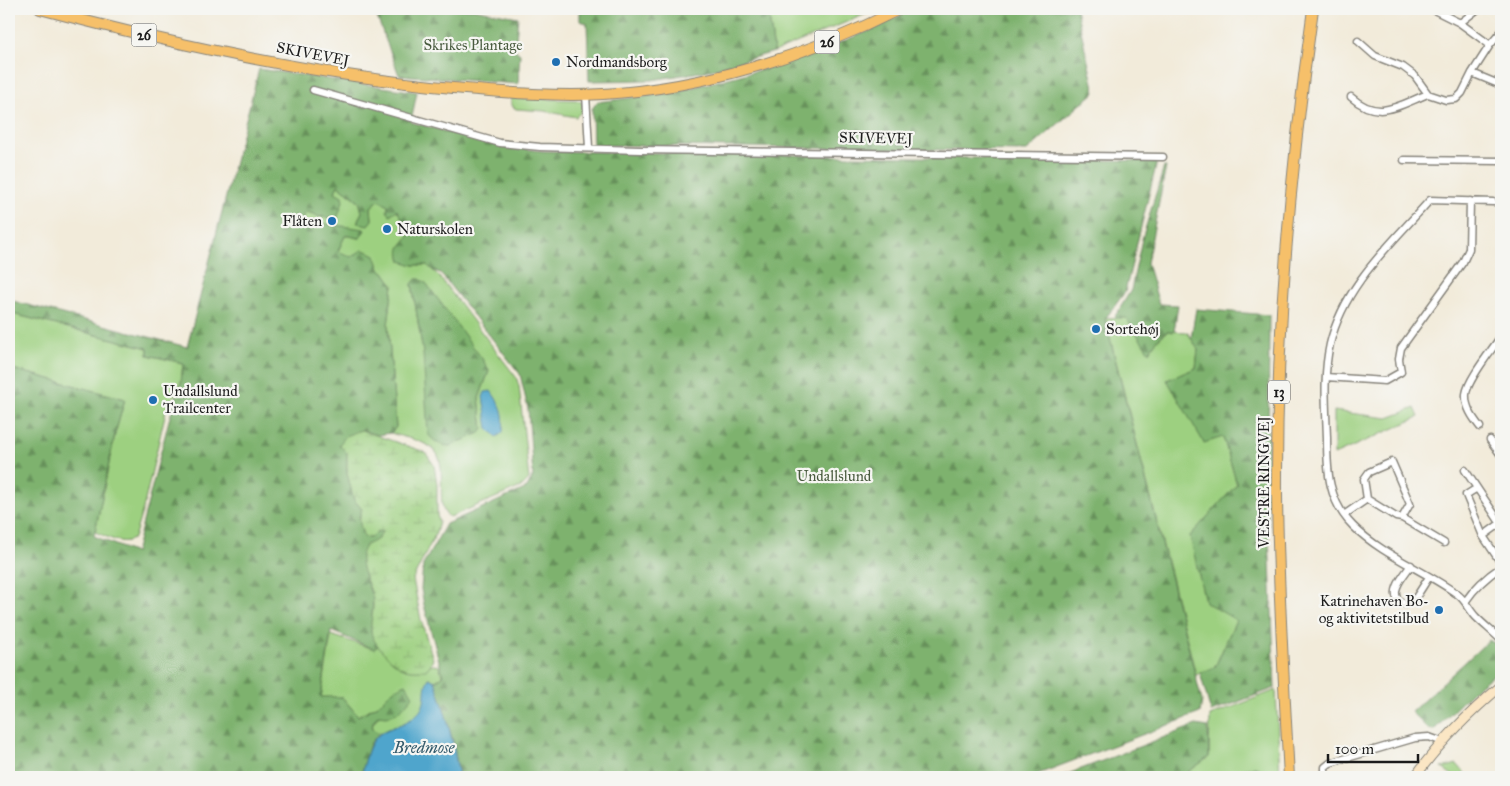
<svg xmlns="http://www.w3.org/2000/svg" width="1510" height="786" viewBox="0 0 1510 786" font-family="'IM FELL Great Primer',serif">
<defs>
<pattern id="forest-firs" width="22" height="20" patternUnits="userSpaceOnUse" patternTransform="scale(1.25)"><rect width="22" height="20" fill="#7eb26e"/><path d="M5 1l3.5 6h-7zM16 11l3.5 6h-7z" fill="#66905a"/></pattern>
<pattern id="wetland-marsh" width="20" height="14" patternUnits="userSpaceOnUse" patternTransform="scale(1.25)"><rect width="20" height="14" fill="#9dd080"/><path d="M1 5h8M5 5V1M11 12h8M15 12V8" fill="none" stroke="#87b26e"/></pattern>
</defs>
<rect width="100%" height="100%" fill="#f6f6f2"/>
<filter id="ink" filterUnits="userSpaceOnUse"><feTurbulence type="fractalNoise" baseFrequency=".02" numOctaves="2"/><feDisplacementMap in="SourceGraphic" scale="10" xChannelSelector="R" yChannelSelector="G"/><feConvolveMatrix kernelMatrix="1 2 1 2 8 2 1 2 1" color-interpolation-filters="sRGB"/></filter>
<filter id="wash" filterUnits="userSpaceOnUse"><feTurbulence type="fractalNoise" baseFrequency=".0096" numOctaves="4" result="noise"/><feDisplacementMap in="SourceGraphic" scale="20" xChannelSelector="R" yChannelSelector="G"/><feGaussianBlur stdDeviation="1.12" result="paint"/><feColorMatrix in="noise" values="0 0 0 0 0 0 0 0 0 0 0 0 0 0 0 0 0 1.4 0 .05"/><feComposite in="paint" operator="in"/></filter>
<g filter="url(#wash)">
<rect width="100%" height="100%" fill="#f2ebda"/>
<!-- green -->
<path fill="#9dd080" stroke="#5c764e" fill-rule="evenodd" d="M768,9h102l1,3 -97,40z
M511,98l66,2 6,3 1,6 -8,8 -32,-6 -28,-2 -4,-3z
M338,185l21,16 3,11 -4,8v3l10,1 4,-4 -1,-13 8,-7 18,10 14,23 -4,6 6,26h14l11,10 78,102 3,9 10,94 -6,6 -73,31c-17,-6 -1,-51 -15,-66 -10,-11 -31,-13 -44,-18l5,-6 -8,-102 5,-40 -9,-13 -30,-16 -3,1 -13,-6 7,-15c5,-1 10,2 15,2l-44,-12h-11l-3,-4 1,-7 4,-3 7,2 21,-22zM412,284l77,87 -10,27 4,31 -60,-76z
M9,313l139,35v7l35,8 -2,20 -15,28 -22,94 -10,33c-11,9 -28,-2 -39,-6l20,-98 10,-35 -116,-31z
M1126,317l31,23 11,-9 19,1 11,17 -2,19 -29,12 56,56 14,49 -47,51 46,84 -21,47 -19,8 -91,-357z
M1415,408l4,9 -85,38v-44l54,7z
M331,635l43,14 4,-3c6,6 20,23 29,23 11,2 18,-7 32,-3l4,10 -8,5 -6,-3c-3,8 -2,16 -4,24 -5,18 -31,26 -46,31l-7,-4 1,-6 6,-8 -1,-10 -20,11 -16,-19 -21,1z
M1276,690l4,87h-9l-16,-11 -21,6 -3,5h-50l28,-20 1,-41z
M1457,764l11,13h-13l-13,-9z"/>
<!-- forest -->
<path fill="url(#forest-firs)" stroke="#4d6745" d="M374,9h99l45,8 -3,33 5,4 -2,30 -119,-9z
M580,9h188l6,43 -68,19 -54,9 -63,1 -2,-58 -7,-2z
M912,9h164l19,83 -68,59 -434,-6 -1,-36 5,-7 74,-9 116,-30 87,-34z
M259,69l158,23 -6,30 88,24 44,5 613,10v5l-31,126 -20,27 97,382 -2,12 -170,64h-571l-6,-36 -18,-60 8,-5 -19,-71 -3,-16 2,-24 23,-41 81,-36 6,-12 -5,-67 -8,-35 -80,-101 -8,-3 -5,-5h-14l-12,-4c-5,-17 3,-15 9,-28l-13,-23 -7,5 -3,-4 1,-5 -9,-6 -8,7 1,13 -4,5 -10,-2v-3l4,-8 -3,-11 -21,-16 -3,7 7,4 1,5 -6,18 -18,-2 -5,-3 -7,-2 -4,3 -1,7 3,4 6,1 8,-4 45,6 1,1 -5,8c-5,0 -10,-3 -15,-2l-7,15 13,6c13,-7 8,-10 24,-2l5,14 4,3 9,13 -5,40 8,102 -5,6 -14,2 -16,-5 -15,6 -2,13 3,4v20l7,27 8,9 -3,8 11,21 9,-7 3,1 -4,7 -7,5 -7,30 9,25 -2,33 7,14 -4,3 -43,-18 -10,66h21l16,19 19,-10 16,-16 13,-6 7,12c-11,12 -16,23 -34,19l-6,7 -1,7 7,4 -9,11 -8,28 -6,1 -1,4h-346v-409l116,31 -10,35 -21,102 41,17 34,-133 12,-37 2,-20 -35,-8v-7l-139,-35v-13l178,47z
M1164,167h2l-19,96 12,41 19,1 -4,27 -7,-1 -10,9 -8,12 -23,-34h-12l17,-28 11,-51z
M416,279h4l6,4 57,77 6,11 -10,27 4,31 -3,4 -30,13c-9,0 -17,-5 -22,-12l-5,-81 -11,-69z
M1196,309l73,6 -1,194 7,179 -64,24 -11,-39 15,-6 21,-47 -31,-18 -15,-66 47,-52 -14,-47 -19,6 -37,-63 29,-12 2,-19 -7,-11z
M1489,640l12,7v22l-27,21 -40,40 -6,-1 -17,-17z
M1196,725l12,2 1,30 -28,20h-121z
M1255,766l16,11h-40l3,-5z"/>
<!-- wetland -->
<path fill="url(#wetland-marsh)" stroke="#5c764e" d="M361,430l64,22 9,13 3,19v31l2,7 -3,11 -23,46 8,41 12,39 -2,5 -5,6c-8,0 -16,1 -23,-2 -11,-5 -31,-25 -32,-37 -1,-10 3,-21 2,-31 -2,-17 -21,-38 -7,-55l12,-6 4,-7 -3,-1 -9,7 -6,-1c-4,-11 -6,-17 -2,-28l-8,-9 -7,-27v-20l-8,-8 7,-9z"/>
<!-- water -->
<path fill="#4fa5cc" stroke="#366074" d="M491,391c11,16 14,21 12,41l-6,5 -9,-9 -5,-31 2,-5z
M429,678l6,3c11,31 19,64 24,96h-97c0,-8 3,-15 5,-23 10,-33 34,-21 53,-43 8,-10 2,-23 9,-33z"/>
</g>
<g filter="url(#ink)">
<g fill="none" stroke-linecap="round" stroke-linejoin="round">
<!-- street casing -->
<g stroke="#87847b" stroke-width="9">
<path id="street" d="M1432,9l28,14 30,22
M1460,23l18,-14
M1358,41l17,15 28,11 12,9 13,18 18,6 10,-1 6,-6 10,-20 18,-28 11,-13
M1472,73l29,12
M313,90l187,53 40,4 100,3 523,7
M586,94l3,54
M1351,97c28,25 48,8 77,-3
M1404,160l97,1
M1493,202l-63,-2c-39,44 -86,85 -100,144 -7,31 -4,63 -3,94 0,33 1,63 26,88 29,29 71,44 104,68 8,5 12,16 19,23 8,8 17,15 25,23
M1326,377l59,4 16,-9 -2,-13 2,-11 62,-86 6,-13 1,-48
M1480,427c-7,-9 -15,-20 -14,-33 2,-15 26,-44 35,-58
M1490,440l11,15
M1465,470l36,54
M1477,488l-11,7 17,41 18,27
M1367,499l29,18 6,1 42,25
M1344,515l23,-16 -3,-20 5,-7 23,-10 18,42 -8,14
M1483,536l18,-13
M1411,565c-6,9 -24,28 -10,37 4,3 7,2 12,0l16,-25
M1465,602c10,-15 21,-25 36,-35
M1325,777v-10l5,-4 85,-25 14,-1 14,5"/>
</g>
<!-- secondary casing -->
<g stroke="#87847b" stroke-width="11">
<path id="secondary" d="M1415,777c24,-34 54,-64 86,-91"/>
</g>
<!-- primary casing -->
<g stroke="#87847b" stroke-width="12">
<path id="primary" d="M40,9c135,36 273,66 413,79 48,4 102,9 150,6 102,-6 206,-39 297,-85
M1289,777c-5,-94 -11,-188 -12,-282 -1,-163 13,-325 36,-486"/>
</g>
<!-- street -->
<use href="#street" stroke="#fff" stroke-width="6"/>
<!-- secondary -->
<use href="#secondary" stroke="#fbe6c4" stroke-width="9"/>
<!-- primary -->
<use href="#primary" stroke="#f6c06b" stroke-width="10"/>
</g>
</g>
<!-- markers -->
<g fill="#1f6fb2" stroke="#f6f6f2" stroke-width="2">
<circle cx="556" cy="62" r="5"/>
<circle cx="332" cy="221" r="5"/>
<circle cx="387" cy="229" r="5"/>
<circle cx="1096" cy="329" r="5"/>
<circle cx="153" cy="400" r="5"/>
<circle cx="1439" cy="610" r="5"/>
</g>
<g text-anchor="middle" stroke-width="4.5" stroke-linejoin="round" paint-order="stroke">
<!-- shield labels -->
<g fill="#f6f6f2" stroke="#5d5d5c" stroke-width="1">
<rect x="131.5" y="23.5" width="25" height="23" rx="4"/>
<rect x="814.5" y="30.5" width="25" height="23" rx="4"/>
<rect x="1268" y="380.5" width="22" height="23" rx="4"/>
</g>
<g font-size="14" font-weight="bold" fill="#1c1c1c">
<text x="144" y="40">26</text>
<text x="827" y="47">26</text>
<text x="1279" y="397">13</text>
</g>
<!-- park labels -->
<g font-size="15" fill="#495b3f" stroke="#f6f6f2">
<text x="473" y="50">Skrikes Plantage</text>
<text x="834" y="481">Undallslund</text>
</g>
<!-- street labels -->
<g font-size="15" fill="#1c1c1c" stroke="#f6f6f2">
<text transform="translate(313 54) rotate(11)" y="5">SKIVEVEJ</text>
<text transform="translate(876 138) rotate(1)" y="5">SKIVEVEJ</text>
<text transform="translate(1264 482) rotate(-90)" y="5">VESTRE RINGVEJ</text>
</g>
<!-- poi labels -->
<g font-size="15" fill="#1c1c1c" stroke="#f6f6f2" text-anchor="start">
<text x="566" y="67">Nordmandsborg</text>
<text x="322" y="226" text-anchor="end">Flåten</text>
<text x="397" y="234">Naturskolen</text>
<text x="1106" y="334">Sortehøj</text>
<text x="163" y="396">Undallslund<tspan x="163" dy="17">Trailcenter</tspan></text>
<text x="1429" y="606" text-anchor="end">Katrinehaven Bo-<tspan x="1429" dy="17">og aktivitetstilbud</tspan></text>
</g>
<!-- water labels -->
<g font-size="16" font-style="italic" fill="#335a6b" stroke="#f6f6f2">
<text x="424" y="753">Bredmose</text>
</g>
</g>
<!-- margin -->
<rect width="1510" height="786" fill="none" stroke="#f6f6f2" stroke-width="30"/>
<!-- scale -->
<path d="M1328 754v8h90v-8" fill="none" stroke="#1c1c1c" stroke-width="2.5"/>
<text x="1335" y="754" font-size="15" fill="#1c1c1c" stroke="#f6f6f2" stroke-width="4" paint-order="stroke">100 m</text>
</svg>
